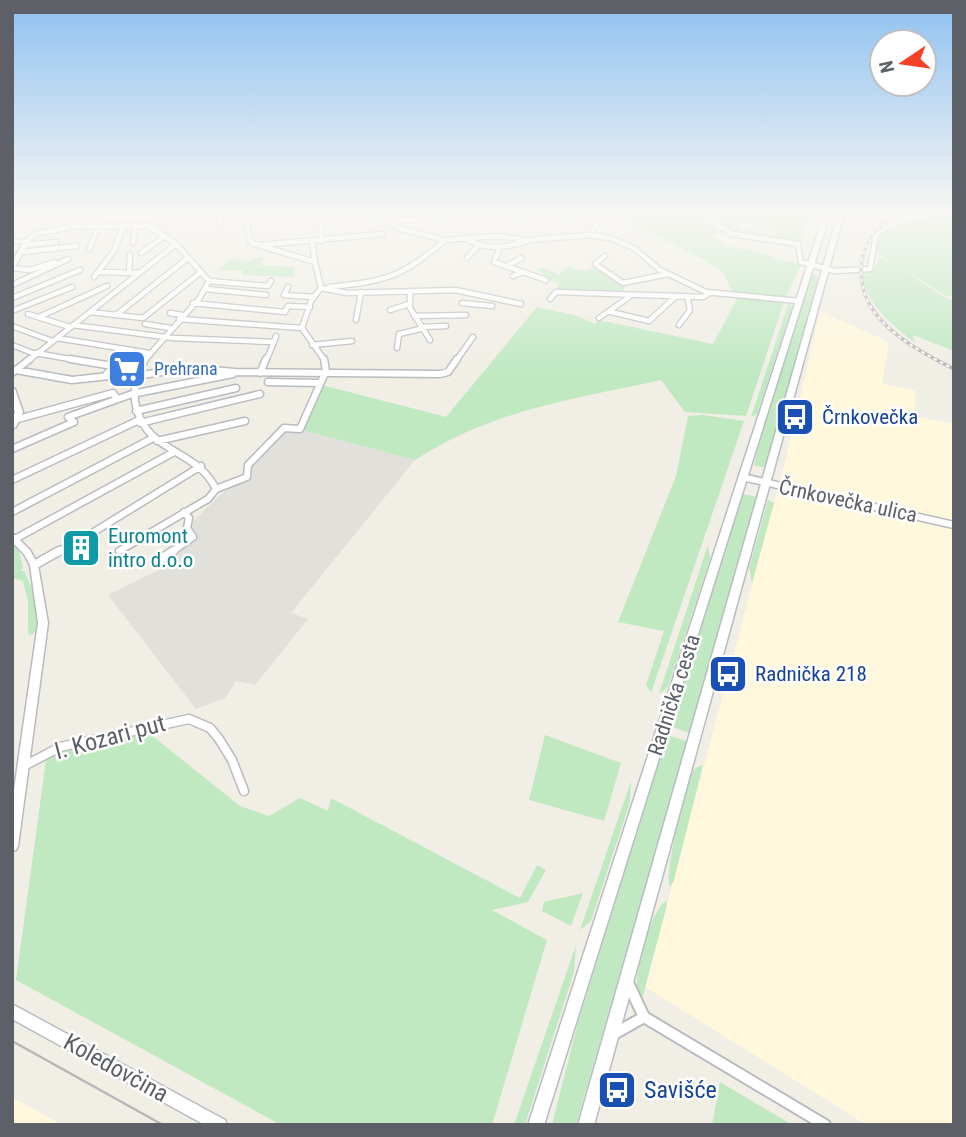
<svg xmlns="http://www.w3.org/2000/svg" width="966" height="1137" viewBox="0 0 966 1137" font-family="'Roboto Condensed',sans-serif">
<rect width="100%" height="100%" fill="#f0eee5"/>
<!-- commercial -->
<path fill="#fff8dc" d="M820,311l69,31 -7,42 33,6v26l39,8v701h-87l-222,-138 142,-533z
M12,1097l50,28h-50z"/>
<!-- industrial -->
<path fill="#e1e0da" d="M287,430h15l113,30 -124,153 17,6 -53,66 -19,-4 -11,17 -29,11 -88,-114 61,-30 -6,-5 34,-24 -9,-10 40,-39 22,-9 -1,-12z"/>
<!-- green -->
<path fill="#c0e9c2" d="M699,214l28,19 -17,1c26,23 37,9 64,24 8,4 18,1 27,7l-16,34 -51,-4 -11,-23 -16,-11 -87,-44z
M703,214h104l-4,24 -6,4 -53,-8v-5l32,6 2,-5 -15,-2 -2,-5 -24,-3v5l4,1 -1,7 -10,-1z
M954,216v78l-6,3 -72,-45 4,-20 24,-13z
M253,258h11l-4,7 34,2 1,10 -53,-2 1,-5 -24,1 11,-12 20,2z
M880,258l13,5 54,36 7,1v51l-41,-16 2,8c-26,-21 -48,-38 -54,-71l11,-1z
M572,264l-2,4 15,3 12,-4 29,18 -7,11 -63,-7 4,-6 -20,-5 5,-4 -11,-5 8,-1 17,6z
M810,274l9,2 -5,24 -48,168 -12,-3 10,-41z
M738,297l46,5 -38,114 -61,-4 -24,-32c-90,20 -167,29 -246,80l-113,-30 20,-45 124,32 91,-110 41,9 17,8 4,-4 114,24z
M789,302l3,6 -35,106 -6,3z
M703,415l41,6 -93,272 -5,-8 18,-54 -46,-9 58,-146 12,-60z
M742,494l16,3 -68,236 -20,-7z
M768,500l6,3 -22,80 -3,-15z
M14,545l5,7 4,15 -2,4h3l12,26 2,30 -5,7 -4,1 -1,-5v-30l-5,-19 -11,-3z
M708,545l2,14 -42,128 -9,7z
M145,730l95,76 29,10 31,-18 28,13 3,-13 189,100 17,-33 9,5 -18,32 -36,8 55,30 -55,185h-211l-265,-145 31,-227z
M545,735l76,28 -17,58 -75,-21z
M667,735l20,6 -111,384h-24l25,-99z
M703,765l-29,115 -4,7c-6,-13 15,-104 24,-117 3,-4 4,-3 9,-5z
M631,781l-1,21 -39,119 -11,9z
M583,893l-12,33 -29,-15 2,-9z
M667,901l-1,8 -24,90c-2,-5 -5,-10 -5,-16 0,-17 15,-77 30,-82z
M576,945l-2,27 -49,153h-11z
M720,1082l64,38 9,5h-81z"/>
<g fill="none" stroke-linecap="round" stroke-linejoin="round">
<!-- minor-far3 casing -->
<g stroke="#b8bbc0" stroke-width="7">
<path id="minor-far3" d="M207,214h126l62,6 200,-4 5,4 -10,15
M217,214l4,10
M321,214v27
M700,214l32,20 66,10 3,18 34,9 35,-2 6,-35c23,-19 50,-18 78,-19
M251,215l-4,10 4,18 64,19 6,26 -10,13 -9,27 23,33
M610,216l52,-2
M386,219l12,9 47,12 51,-4 32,4 62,-5 20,3 24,10 26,22 46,22 93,9
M148,226l31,-12
M70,227l78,-1 28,18 33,37 -10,18 -55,62
M465,238c20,13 41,10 62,3
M27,241l8,-7 35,-7 7,-13
M312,242l3,20
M133,243l3,-17
M25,245l31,-3
M261,245l121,-11
M500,247l-6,15 29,10 -10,4
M89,249l9,-21
M23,252l53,-6
M141,253l24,-17
M605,256l-10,8 28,19 45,-9
M467,258l11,-12
M507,266l14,-8
M12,268l18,2 25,-8
M100,272l37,1
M129,272l1,-17
M523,272l23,8
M94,277l20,-26 9,-24
M209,281l59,5 3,-5
M12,285l56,-26
M288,287l-4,8 30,2
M329,287c56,-6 73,-9 116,-47
M321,288l26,5 108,-3 66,14
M206,289l60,6
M410,291v17l20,32
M12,298l68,-28
M550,299l6,-7 147,5 7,-4
M193,303l92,9 3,-6 22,1
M462,303l30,3
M390,310l19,-6
M12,311l60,-24
M90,312l53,6 58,-46
M611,312l38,9 27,-25
M170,313l12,2
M28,314l42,13
M116,315l72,-57
M414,316l52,-1
M39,317l68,-31
M599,318l30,-21
M179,319l123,9
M356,320l5,-28
M145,324l25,4
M73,325l100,13 101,4 2,-6
M679,325l11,-15 -3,-14
M12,326l40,15
M422,327l24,-1
M57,338l92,15
M12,345l23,9
M312,345l40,-4
M397,348l2,-14 25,-6
M36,353l45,8
M28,361l148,-117
M266,361l8,-19
M456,361l17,-24"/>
</g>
<!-- minor-far2 casing -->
<g stroke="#b8bbc0" stroke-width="9">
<path id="minor-far2" d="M70,359l43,7 -8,10
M145,359c-8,15 -13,30 -9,47 11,48 60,42 80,83
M16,370l56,10 65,-7
M12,373l18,-14
M260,373l6,-14
M135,376l54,-8 46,4 205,2 8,-2 9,-13
M268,382l51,1
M136,411l100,-23
M18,419l95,-26 4,6
M140,423l120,-29
M157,441l88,-20
M12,449l62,-27 -6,-5 64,-23 101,-20
M742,477l212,48
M12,480l127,-60
M216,489l31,-12 1,-12 36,-37 16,1 26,-58 -2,-12
M12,512l141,-74
M84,538l117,-72
M15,539l159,-87
M119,551l89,-52 8,-10
M56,553l17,-10
M170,553l23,-16 -6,-9 2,-10 -5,-6"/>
</g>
<!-- minor-far1 casing -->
<g stroke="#b8bbc0" stroke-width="11">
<path id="minor-far1" d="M158,561l15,-10
M34,565l25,-14
M24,766l36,-19 129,-28 21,9 9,11 13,21 12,31"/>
</g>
<!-- minor casing -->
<g stroke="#b8bbc0" stroke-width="14">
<path id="minor" d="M628,983l16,34 181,108
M614,1034l30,-17"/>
</g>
<!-- tertiary casing -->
<g stroke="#b8bbc0" stroke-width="3">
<path id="tertiary" d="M27,239l3,2 -15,26 -3,2v-7l11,-19 -11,1v-4z
M12,387l3,2 8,23 -7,15 -4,2v-10l3,-7 -3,-11z
M12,534l3,1 15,15 8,15 10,58 -30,223 -2,4 -4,1v-47l26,-181 -8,-58 -6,-11 -12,-12z
M12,1004l213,116 2,5h-22l-193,-106z"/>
</g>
<!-- secondary casing -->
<g stroke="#b9bcc2" stroke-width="3">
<path id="secondary" d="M824,214h6l-286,911h-16z
M838,214h6l-250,911h-16z"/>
</g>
<!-- minor-far3 -->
<use href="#minor-far3" stroke="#fff" stroke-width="4.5"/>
<!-- minor-far2 -->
<use href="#minor-far2" stroke="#fff" stroke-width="6"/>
<!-- minor-far1 -->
<use href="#minor-far1" stroke="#fff" stroke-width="8"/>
<!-- minor -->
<use href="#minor" stroke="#fff" stroke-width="10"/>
<!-- tertiary -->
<use href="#tertiary" fill="#fff" fill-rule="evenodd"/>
<!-- secondary -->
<use href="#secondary" fill="#fff" fill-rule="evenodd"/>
<!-- tram -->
<path stroke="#b6b7b8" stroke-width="2.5" d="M12,1041l151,84"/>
<!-- rail casing -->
<g stroke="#b6b7b8" stroke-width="3.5">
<path id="rail" d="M911,214c-23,5 -40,14 -47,38 -17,61 44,94 90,117"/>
</g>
<!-- rail -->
<use href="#rail" stroke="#fff" stroke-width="2" stroke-dasharray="3.5" stroke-linecap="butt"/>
</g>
<!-- wall -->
<path fill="#afaca7" d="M93,538l4,8 -22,12 -6,-5 -3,-8z"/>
<!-- shaded-wall -->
<path fill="#8e8c88" d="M93,538l4,8 -22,12 -3,-8z"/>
<!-- building -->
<path fill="#cbc8c2" stroke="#8e8c88" stroke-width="2" d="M88,533l5,5 -21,12 -6,-5z"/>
<!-- sky -->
<linearGradient id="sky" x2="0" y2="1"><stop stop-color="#8ec1f1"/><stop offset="0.57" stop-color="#f8f7f3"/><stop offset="1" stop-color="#f8f7f3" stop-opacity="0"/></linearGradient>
<rect width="966" height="373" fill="url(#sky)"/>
<!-- icons -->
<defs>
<g id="supermarket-square" transform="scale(2.0125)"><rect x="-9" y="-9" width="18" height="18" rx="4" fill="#3f7fe0" stroke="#fff"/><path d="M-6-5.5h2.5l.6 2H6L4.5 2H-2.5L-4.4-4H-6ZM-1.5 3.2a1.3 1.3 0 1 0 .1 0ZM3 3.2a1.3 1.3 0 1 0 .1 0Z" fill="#fff"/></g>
<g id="bus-square" transform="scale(2.0125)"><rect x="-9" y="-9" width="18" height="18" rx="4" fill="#1a4fb4" stroke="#fff"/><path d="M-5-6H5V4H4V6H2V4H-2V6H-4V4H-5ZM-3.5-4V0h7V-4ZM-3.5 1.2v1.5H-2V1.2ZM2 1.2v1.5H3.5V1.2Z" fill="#fff"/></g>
<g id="building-square" transform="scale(2.0125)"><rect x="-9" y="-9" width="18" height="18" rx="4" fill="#0f9aa8" stroke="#fff"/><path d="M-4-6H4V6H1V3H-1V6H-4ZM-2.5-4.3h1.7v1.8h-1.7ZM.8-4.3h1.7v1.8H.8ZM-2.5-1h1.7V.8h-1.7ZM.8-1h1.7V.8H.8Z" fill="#fff"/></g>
</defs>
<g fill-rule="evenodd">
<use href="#supermarket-square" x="127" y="369"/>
<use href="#bus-square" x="795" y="417"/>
<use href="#building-square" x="81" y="548"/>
<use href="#bus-square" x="728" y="674"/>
<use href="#bus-square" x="617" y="1090"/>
</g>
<g text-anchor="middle" stroke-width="5" stroke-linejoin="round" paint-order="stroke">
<!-- far-shop labels -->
<g font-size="18" fill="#366cbe" stroke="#fff" text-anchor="start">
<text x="154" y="375">Prehrana</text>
</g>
<!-- transit labels -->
<g font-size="21" fill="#164399" stroke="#fff" text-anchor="start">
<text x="822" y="424">Črnkovečka</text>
<text x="755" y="681">Radnička 218</text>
</g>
<!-- street labels -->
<g font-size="21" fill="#5d6167" stroke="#fff">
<text transform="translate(848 501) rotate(12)" y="7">Črnkovečka ulica</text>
<text transform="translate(674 695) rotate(-72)" y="7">Radnička cesta</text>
</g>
<!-- culture labels -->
<g font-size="21" fill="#0d838f" stroke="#fff" text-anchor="start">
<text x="108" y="543">Euromont<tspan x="108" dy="24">intro d.o.o</tspan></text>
</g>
<!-- near-street labels -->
<g font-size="24" fill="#5d6167" stroke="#fff">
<text transform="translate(110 737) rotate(-15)" y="8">I. Kozari put</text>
<text transform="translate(116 1068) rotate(29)" y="8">Koledovčina</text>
</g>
<!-- near-transit labels -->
<g font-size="24" fill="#164399" stroke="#fff" text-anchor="start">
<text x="644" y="1098">Savišće</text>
</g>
</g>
<!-- border -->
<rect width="966" height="1137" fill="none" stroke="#5d6167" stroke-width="28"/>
<!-- north arrow -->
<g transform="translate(903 63) rotate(257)"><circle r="33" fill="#ffffff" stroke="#bec0c2" stroke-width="2"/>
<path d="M0-5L12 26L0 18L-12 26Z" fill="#f44127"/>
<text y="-10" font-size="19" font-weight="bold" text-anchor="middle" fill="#5d6167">N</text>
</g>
</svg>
